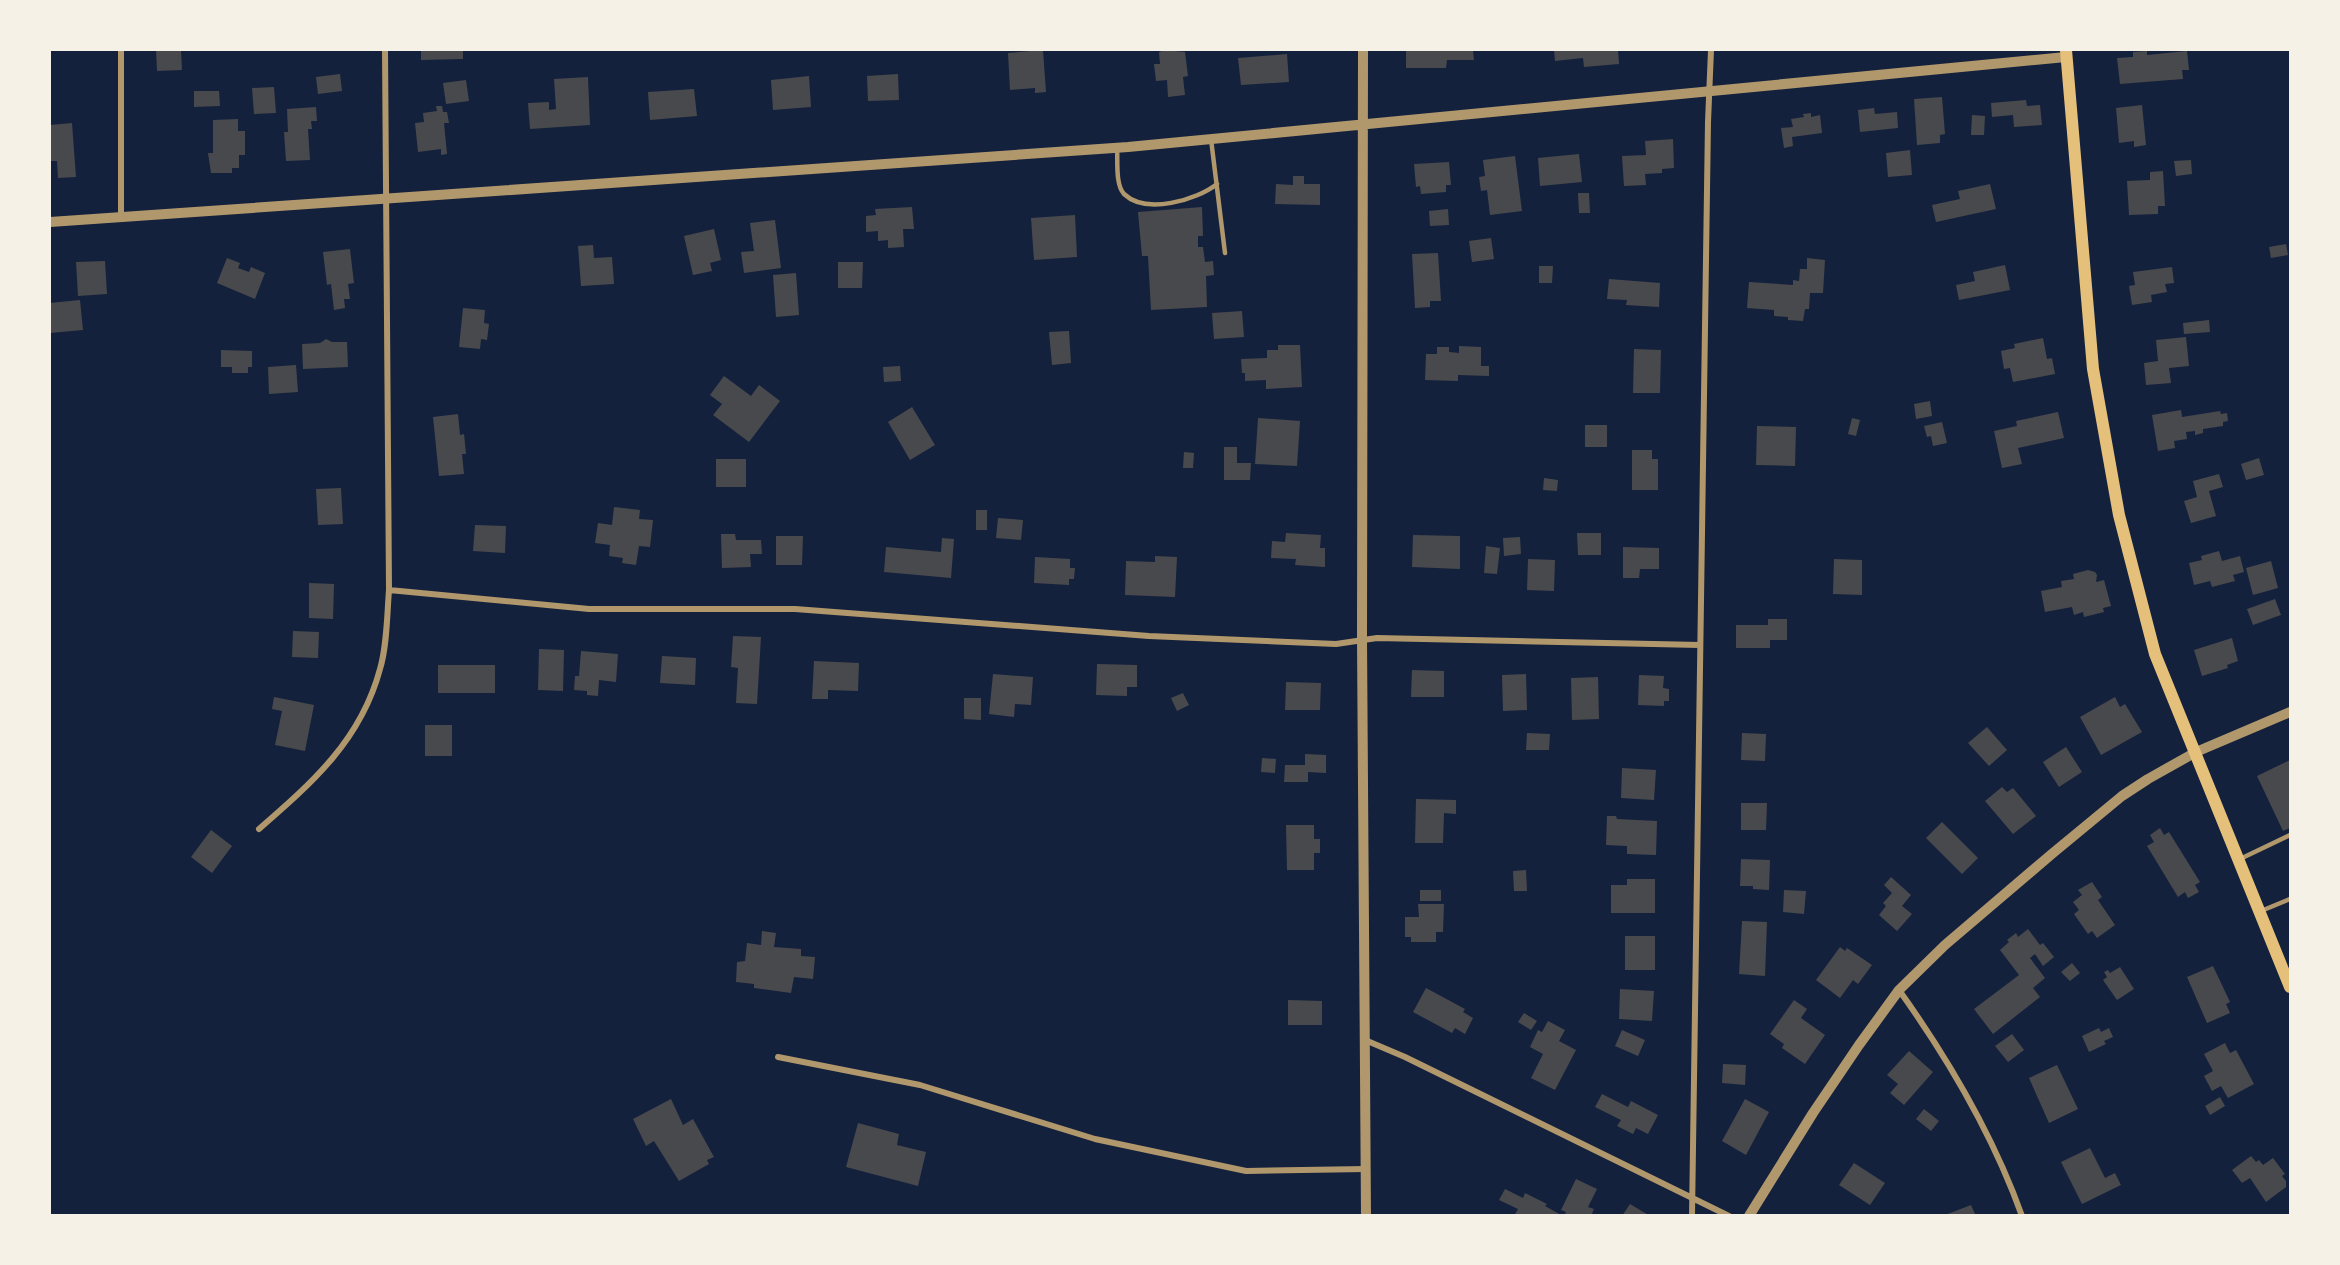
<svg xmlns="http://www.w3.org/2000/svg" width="2340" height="1265" viewBox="0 0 2340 1265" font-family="Jost,sans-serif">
<rect width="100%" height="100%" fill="#14213d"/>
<!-- building -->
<path fill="#48494c" d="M156,50h25l1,20 -25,1z
M421,50h42v9l-42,1z
M1043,50l3,42 -11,1v-5l-25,2 -2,-37z
M1165,50l20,2 3,24 -5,1 2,18 -17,2 -1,-17 -11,1 -2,-17h6l-1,-12z
M1406,50h67l1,10h-27l-1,8h-40z
M1554,50h64l1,14 -35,3 -1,-9 -28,3z
M2147,51v4l40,-4 2,19h-7l1,9 -63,5 -3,-26 16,-1v-5z
M1287,54l2,28 -48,3 -3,-27z
M340,74l2,17 -24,3 -2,-17z
M898,74l1,26 -31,1 -1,-25z
M809,76l2,31 -38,3 -2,-30z
M588,77l2,48 -60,4 -2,-26 21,-1v8l7,-1 -2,-30z
M466,80l3,21 -23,3 -3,-21z
M274,87l2,26 -22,1 -2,-26z
M694,89l3,27 -47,4 -2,-28z
M194,91h25l1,15 -26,1z
M1942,97l3,37 -5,1v8l-23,2 -3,-46z
M2026,100l1,6 13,-1 2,20 -28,2 -1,-12 -21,2 -1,-14z
M2142,105l4,40 -12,2v-6l-15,2 -3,-35z
M436,106h6l1,6h4l2,11h-5l3,31 -6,1v-6l-23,3 -3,-29 9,-1 -1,-9 14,-2z
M316,107l1,14h-6l1,8h-4l2,31 -24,1 -2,-29h4l-1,-23z
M1874,108l1,6 22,-2 1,16 -38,4 -2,-22z
M1811,113v4l9,-2 2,18 -30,4 1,9 -9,2 -3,-20 12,-1 -2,-8 13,-2 -1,-3z
M1972,115l13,1 -1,19h-13z
M238,119v12h7v24h-6v13h-7v5h-21l-3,-20h5v-33z
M72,123l4,54 -18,1 -1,-17h-7v-36z
M1673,139l1,29 -12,1v4l-17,1 1,11 -22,1 -2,-30 24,-1 -1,-14z
M1910,150l2,25 -24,2 -2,-24z
M1579,154l3,28 -42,4 -2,-28z
M1515,156l7,55 -32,4 -3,-25 -6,1 -2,-14 6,-1 -2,-16z
M2191,160l1,14 -16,2 -2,-15z
M1449,162l2,23h-5v7l-25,2 -1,-8 -4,1 -2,-23z
M2163,171l2,35h-7v8l-29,1 -2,-34 23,-1v-8z
M1293,176h11v8h16v21l-45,-1 1,-20 17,1z
M1990,184l6,25 -60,13 -4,-17 28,-6 -2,-8z
M1578,193h11l1,20h-11z
M912,207l2,22h-11l1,18 -16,1v-8l-10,1v-10l-12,1v-16l10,-1 -1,-6z
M1202,207l1,29h-5v11h5l2,15 8,-1 1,14 -8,1 1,31 -56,3 -3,-54h-6l-4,-44z
M1448,209l1,16 -19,1 -1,-15z
M1075,215l2,42 -43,3 -3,-42z
M775,220l6,48 -37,5 -3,-21 13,-1 -4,-28z
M714,229l7,31 -11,3 2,8 -19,4 -9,-39z
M1491,238l3,21 -22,3 -3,-21z
M2286,244l2,11 -17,3 -2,-11z
M593,245l1,13 18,-1 2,27 -33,2 -3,-40z
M350,249l4,34 -6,1 2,15h-6l1,9 -11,2 -3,-26 -4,1 -4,-33z
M1438,253l3,48h-11v6l-15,1 -3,-54z
M227,258l13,5 -2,5 11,4 2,-5 14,6 -10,26 -38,-16z
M1807,258l18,2 -2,33h-13l-1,16h-4l-2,12 -15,-1v-3l-14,-1v-6l-27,-2 2,-26 44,3v-5l6,1 1,-12h7z
M105,261l2,33 -29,2 -2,-34z
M838,262h25l-1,26h-24z
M2005,265l5,25 -51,10 -3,-15 19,-4 -2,-9z
M1539,266h14l-1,17h-13z
M2172,267l2,16 -9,1 2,8 -16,3 1,7 -20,3 -3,-19 6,-1 -2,-13z
M796,273l3,42 -23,2 -3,-42z
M1609,279l51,4 -1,24 -33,-2 1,-5 -20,-1z
M80,300l3,30 -33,3v-30z
M463,308l22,2 -1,13 5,1 -2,16 -6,-1 -1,10 -21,-2z
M1242,311l2,26 -30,2 -2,-26z
M2209,320l1,12 -26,2 -1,-11z
M1069,331l2,32 -19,2 -3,-33z
M2186,337l3,29 -20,2 2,15 -25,2 -2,-22 14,-2 -2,-21z
M2043,338l4,21 5,-1 3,16 -42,8 -3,-14 -6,1 -3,-18 14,-3 -1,-4z
M326,339l6,3h15l1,25 -45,2 -1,-25 18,-1z
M1278,345h22l2,42 -36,2v-9l-21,1v-8h-3l-1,-14 26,-1v-8h11z
M1459,346l22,1v19h8v10l-31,-1v6l-33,-1 1,-26h11v-7h12v5l10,1z
M1634,349l27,1 -1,43h-27z
M221,350l31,1v16h-4v6h-16v-6h-11z
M296,365l2,27 -29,2 -1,-27z
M900,366l1,15 -17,1 -1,-15z
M724,376l27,20 8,-11 21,16 -31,41 -36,-27 9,-11 -12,-9z
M1930,401l2,15 -16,3 -2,-15z
M912,407l23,38 -25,15 -22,-38z
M2181,410l1,7 38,-6 1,3 6,-1 1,8 -5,1v4l-20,3v4l-8,2v-4l-9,1 1,7 -13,2 1,7 -17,3 -6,-36z
M2058,412l6,26 -46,10 4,16 -20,4 -8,-37 23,-5 -1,-5z
M458,414l2,21 4,-1 2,20h-4l2,20 -25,2 -6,-59z
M1258,418l42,3 -3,45 -42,-2z
M1852,418l8,2 -4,16 -8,-2z
M1942,422l5,21 -14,3 -2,-10 -4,1 -3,-11z
M1585,425h22v22h-22z
M1757,426l39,1 -1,39 -39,-1z
M1224,447h13v16h14l-1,17h-26z
M1632,450h20v9h6v31h-26z
M1184,452l10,1 -1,15h-10z
M2259,458l5,17 -18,5 -5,-16z
M716,459h30v28h-30z
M2219,474l4,13 -14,4 7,25 -25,7 -7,-22 13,-4 -4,-16z
M1544,478l14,2 -1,11 -14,-1z
M341,488l2,36 -25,1 -2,-36z
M614,507l26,3 -1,9 14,1 -3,27 -11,-1 -3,19 -14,-2 1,-5 -14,-2 1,-11 -15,-2 3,-20 14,2z
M976,510h11v20h-11z
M998,518l25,2 -2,20 -25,-2z
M475,525l31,1 -1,27 -32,-2z
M1286,533l35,2 -1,13h5v19l-30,-2 1,-6 -25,-1 1,-17 13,1z
M1577,533h24v22h-23z
M721,534h14l1,6h25l1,14h-12l1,13 -29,1z
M1413,535l47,1v33l-48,-2z
M776,536h27l-1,29h-26z
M1520,537l1,17 -17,2 -1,-18z
M942,538l12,1 -3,39 -67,-6 2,-25 55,5z
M1486,546l14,2 -3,26 -13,-1z
M1623,547l36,1v21h-19l-1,9h-16z
M2219,551l3,10 18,-5 4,16 -11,3 2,6 -23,6 -2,-6 -16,4 -5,-22 13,-3 -1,-4z
M1155,556l22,1 -2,40 -50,-2 1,-34 29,1z
M1035,557l35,2v9h5l-1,11h-5v6l-35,-2z
M1528,559l27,1 -1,31 -27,-1z
M1834,559l28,1v35l-29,-1z
M2271,561l7,27 -25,7 -7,-27z
M2088,570l7,2 2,3 -1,7 8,-2 7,26 -8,2 1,4 -20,5 -1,-5 -9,3 -2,-8 -27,5 -4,-21 21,-4 -1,-6 13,-2 -1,-5z
M309,583l25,1 -1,35 -24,-1z
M2275,599l6,16 -28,10 -6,-16z
M1768,619h19v21h-17v8h-34v-23h32z
M293,631l26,1 -1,26 -26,-1z
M733,636l28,1 -4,67 -21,-1 2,-35 -7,-1z
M2232,638l6,23 -11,4 1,3 -26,8 -8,-26z
M539,649l25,1 -1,41 -25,-1z
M581,651l37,3 -2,28 -17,-2 -1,16 -11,-1v-4l-13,-1 1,-14h4z
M662,656l34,2 -1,27 -35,-2z
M814,661l45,2 -1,28 -30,-1v9h-16z
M1097,664l40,1v22h-10v9l-31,-1z
M438,665h57v28h-57z
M1412,670l32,1v26h-33z
M993,674l40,3 -2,28 -16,-1 -1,13 -25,-3z
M1526,674l1,36 -24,1 -1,-36z
M1639,675l25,1 -1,12 6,1v12h-5v5l-26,-1z
M1598,677l1,42 -27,1 -1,-42z
M1286,682l35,1 -1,27h-35z
M1183,693l6,12 -12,6 -6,-13z
M274,697l40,8 -9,46 -30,-6 7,-34 -10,-2z
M2115,697l5,10 5,-3 17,28 -41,23 -21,-38z
M964,698h17v22l-17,-1z
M425,725h27v31h-27z
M1987,727l20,23 -18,16 -21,-23z
M1527,733l23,1 -1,16h-23z
M1742,733l24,1 -1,27 -24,-1z
M2066,747l16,25 -23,15 -16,-25z
M1305,754l21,1v18l-18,-1v10h-24l1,-17h20z
M1262,758l14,1 -1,14 -14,-1z
M2290,760v68l-7,3 -26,-55z
M1622,768l34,2 -2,30 -33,-2z
M2002,787l5,5 6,-4 23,28 -23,18 -28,-33z
M1416,799l40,1v14l-12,-1 -1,30h-28z
M1741,803h26l-1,27h-25z
M1607,816h9l1,3 40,2 -1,34 -29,-1v-8l-21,-1z
M1942,822l36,36 -16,16 -36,-36z
M1286,825h28v14h6v14h-6v17h-27z
M2160,828l4,7 5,-3 31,50 -5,3 4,7 -11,6 -3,-6 -7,5 -31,-51 7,-4 -4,-7z
M211,830l21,16 -20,27 -21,-16z
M1741,859l29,1 -1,30 -16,-1v-3h-13z
M1526,870l1,21h-13l-1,-20z
M1891,877l20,18 -9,11 10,8 -15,17 -18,-16 7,-9 -3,-3 9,-10 -8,-8z
M1627,879h28v34h-44v-28h16z
M2092,882l10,15 -4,3 17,25 -18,13 -5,-7 -4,3 -14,-20 5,-4 -6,-8 9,-7 -4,-5z
M1420,890h21v11h-21z
M1784,890l22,1 -2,23 -21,-2z
M1418,904h26l-1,28h-7v10h-25v-5h-6v-20h14z
M1742,921l25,1 -2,54 -26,-2z
M2028,929l12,16 3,-2 11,14 -11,9 -8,-12 -5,4 15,20 -12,10 7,9 -47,37 -19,-25 45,-34 -19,-25 9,-8 -2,-2 9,-7 2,4z
M762,931l14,2 -2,14 27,2v7l14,1 -2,22 -19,-2 -3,16 -37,-5v-4l-18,-2 1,-20 8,-1 2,-18 14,2z
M1625,936h30v34h-30z
M1840,947l5,4 2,-3 25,17 -14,19 -5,-4 -13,18 -24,-18z
M2072,963l8,10 -10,8 -9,-9z
M2213,966l17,36 -4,2 4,9 -23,10 -20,-46z
M2120,967l14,22 -17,11 -14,-20 4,-3 -3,-5 4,-2 2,3z
M1426,988l39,21 -2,3 10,6 -8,16 -10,-6 -3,5 -39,-21z
M1620,989l34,2 -2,30 -33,-2z
M1288,1000l34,1v24h-34z
M1794,1000l13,9 -6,9 24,17 -20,29 -23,-16 2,-4 -14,-10z
M1524,1013l13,8 -6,9 -13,-8z
M1548,1021l17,9 -6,11 17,9 -21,40 -24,-12 12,-24 -13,-7 8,-17 4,2z
M2099,1028l2,4 8,-4 4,9 -9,4 2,3 -17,8 -7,-16z
M1622,1030l23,10 -7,16 -23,-10z
M2012,1034l12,16 -16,12 -13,-16z
M2225,1043l5,10 6,-3 18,34 -26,14 -7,-12 -9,5 -8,-15 9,-5 -9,-17z
M1909,1051l24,21 -29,33 -14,-12 8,-9 -11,-9z
M1723,1064l23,1 -1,20 -23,-2z
M2057,1065l21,44 -29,14 -20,-45z
M1602,1094l26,13 3,-6 27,14 -10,19 -12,-6 -3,6 -16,-8 4,-6 -26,-13z
M2220,1097l5,9 -15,9 -5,-9z
M671,1099l12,26 10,-6 21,38 -7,3 2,4 -30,17 -25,-40 -8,5 -13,-27z
M1745,1099l24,13 -23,43 -24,-14z
M1924,1109l15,12 -8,10 -15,-12z
M858,1123l41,11 -2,11 29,7 -8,34 -72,-19z
M2090,1148l15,30 10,-5 6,12 -39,19 -21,-42z
M2251,1156l5,6 3,-2 4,5 10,-7 12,16 -3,2 4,5v6l-20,15 -16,-24 -8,5 -10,-13z
M1854,1163l31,20 -15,22 -31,-20z
M1576,1179l21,10 -9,18 6,2 -3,7h-27l2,-4 -5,-2z
M1505,1189l18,9 2,-5 22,11 -2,2 18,10h-49l4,-7 -19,-9z
M1630,1204l20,12h-28z
M1971,1205l5,11h-31v-1z"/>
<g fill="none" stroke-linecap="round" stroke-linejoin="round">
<!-- service -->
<path stroke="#b1986c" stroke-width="4.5" d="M1211,139l14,114
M1117,148c1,12 -2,36 7,46 22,21 73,6 93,-10
M2240,859l50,-24
M2261,911l29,-12"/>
<!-- minor -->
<path stroke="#b1986c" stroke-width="6" d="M121,218v-168
M389,590l200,19h206l354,27 187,8 41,-6 323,7
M259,829c54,-47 102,-89 121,-160 7,-23 7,-54 9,-79l-4,-540
M1899,990c50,70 94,145 123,226
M1365,1040l40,17 324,159
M778,1057l142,28 175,54 151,32 120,-2
M1692,1216l16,-1094 3,-72"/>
<!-- tertiary -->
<path stroke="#b1986c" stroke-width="10" d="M1363,50l-1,590 4,576
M50,222l1078,-75 938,-90
M1749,1216l64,-103 46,-68 40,-55 46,-45 108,-92 69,-57 26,-17 48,-27 94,-40"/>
<!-- secondary -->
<path stroke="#e5c07b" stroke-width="12" d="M2066,50l27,319 26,146 36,139 135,333"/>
</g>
<!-- border -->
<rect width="2340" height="1265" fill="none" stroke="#f6f1e7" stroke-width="102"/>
</svg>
